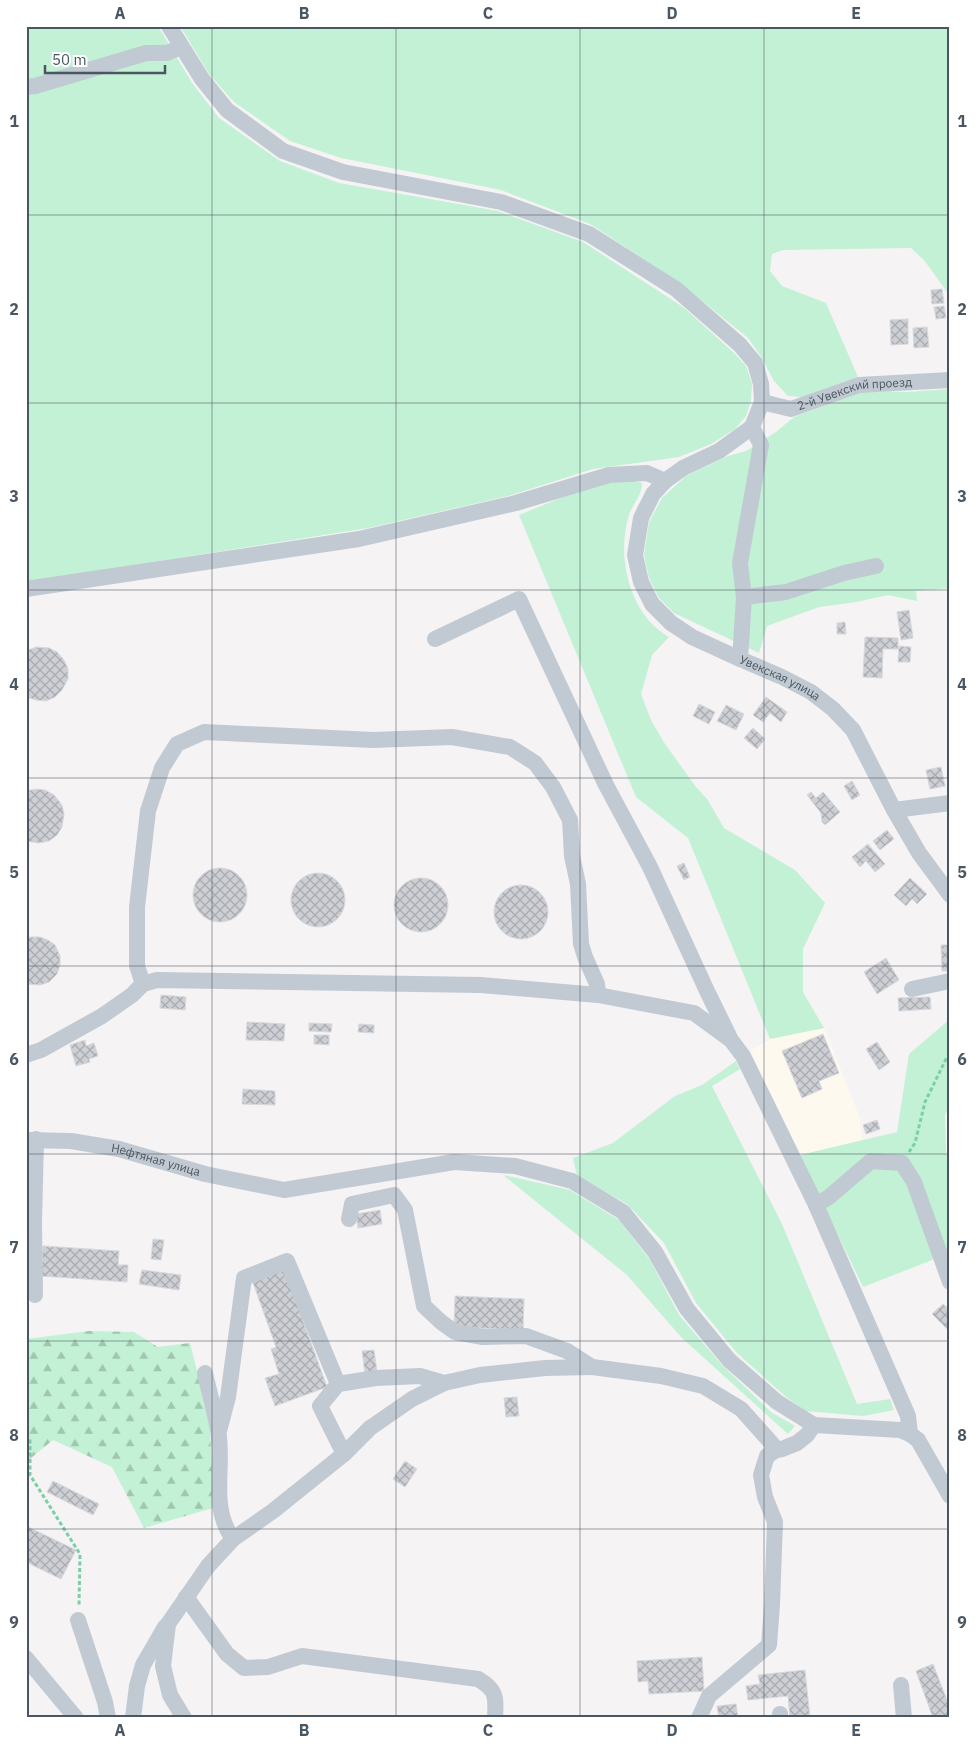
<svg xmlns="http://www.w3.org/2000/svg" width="976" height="1744" viewBox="0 0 976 1744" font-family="'IBM Plex Sans',sans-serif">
<defs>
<pattern id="forest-firs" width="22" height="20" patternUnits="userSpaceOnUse" patternTransform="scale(1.25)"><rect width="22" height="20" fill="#c3f1d5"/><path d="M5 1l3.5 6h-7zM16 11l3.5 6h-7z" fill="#a0c6b0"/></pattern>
<pattern id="building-cross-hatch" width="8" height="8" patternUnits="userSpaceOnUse" patternTransform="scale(1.25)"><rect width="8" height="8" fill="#cdcfd5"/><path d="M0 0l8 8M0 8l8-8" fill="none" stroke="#a8abb0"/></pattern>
</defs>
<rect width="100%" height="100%" fill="#f5f3f3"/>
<!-- commercial -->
<path fill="#fdf9ef" d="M824,1028l36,90 2,22 -62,15 -50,-104 20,-12z"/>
<!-- green -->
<path fill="#c3f1d5" d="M26,26h132l34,57 27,35 61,43 59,22 159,28 85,31 100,65 50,45 13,14 6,18 -1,17 -5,15 -11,13 -24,15 -32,13 -86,12 -85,27 -140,32 -342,54z
M180,26h770v270l-26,-36 -13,-12 -128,2 -11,4 -2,17 12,15 44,17 32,74 -57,20 -13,-1 -14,-15 -14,-26 -12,-17 -72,-58 -86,-56 -89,-34 -160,-32 -51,-17 -56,-39 -25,-28z
M950,389v199l-34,3 1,10 -29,-6 -32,7 -37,5 -52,19 -8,27 -85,-40 -15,-15 -10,-20 -5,-23 5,-33 13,-24 24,-22 42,-20 18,-5 30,-19 18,-15 70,-26 43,1z
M610,481h25l7,2c0,13 -9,20 -13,32 -13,41 0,100 40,122l-17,18 -11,39 10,26 14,24 31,43 11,12 17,29 71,42 30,33 -22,46v43l21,36 -54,11 -82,-201 -52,-41 -117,-282 73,-30z
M950,1019v86l-5,10 1,39 4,3v96l-87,34 -63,-132 97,-23 12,-78z
M736,1061l4,8 -28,17 70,138 75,180 33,-5 4,11 -31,6 -57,-5 -20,-14 -49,-44 -41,-50 -32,-60 -37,-39 -50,-28 -4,-18 40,-15 62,-47 27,-11z
M503,1175l67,15 49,30 31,40 29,55 43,50 49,47 24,14 -7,8 -107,-97 -54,-62z"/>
<!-- forest -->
<path fill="url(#forest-firs)" d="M89,1331l45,1 24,15 32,-4 20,80 3,85 -69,20 -32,-61 -59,-27 -27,22v-123z"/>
<!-- building -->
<path fill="url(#building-cross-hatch)" stroke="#d7d9de" d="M942,289l2,14 -12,1 -1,-14z
M944,306l2,12 -10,1 -2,-12z
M908,319v25l-17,1 -1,-25z
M927,327l2,20 -15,1 -1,-20z
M909,610l4,28 -12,2 -4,-28z
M845,622l1,12h-9v-11z
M865,637l33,1v11h-15l-1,29 -19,-1z
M899,646l12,1 -1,15h-12z
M36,647l13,1 8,4 7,8 4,9v10l-6,11 -7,7 -9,4 -10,-1 -10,-3v-46z
M766,697l21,15 -6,10 -11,-9 -7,9 -10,-7z
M699,704l16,8 -6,12 -16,-8z
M726,705l18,9 -8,16 -19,-9z
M753,728l12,11 -8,10 -13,-11z
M941,767l4,19 -15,3 -4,-19z
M852,781l8,14 -8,5 -8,-14z
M36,789l9,1 9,5 8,10 2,9 -2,13 -5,8 -8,6 -10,2 -13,-2v-50z
M811,792l5,6 7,-6 17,20 -15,13 -3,-3 -1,-9 -14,-18z
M887,830l7,9 -14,11 -7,-9z
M868,844l17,20 -10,8 -9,-11 -6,6 -8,-10z
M684,863l6,14 -6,3 -7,-14z
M193 895a27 27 0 1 1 54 0a27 27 0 1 1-54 0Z
M291 900a27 27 0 1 1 54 0a27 27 0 1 1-54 0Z
M394 905a27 27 0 1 1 54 0a27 27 0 1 1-54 0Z
M910,878l17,16 -10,10 -5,-5 -6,7 -12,-11z
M494 912a27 27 0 1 1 54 0a27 27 0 1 1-54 0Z
M31,937h9l8,3 7,5 5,11v9l-3,9 -8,8 -9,3 -14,-1v-46z
M941,945h9v26h-8z
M886,958l13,22 -22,14 -13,-22z
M161,995l25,2 -1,13 -25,-2z
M930,997l1,12 -32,2 -1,-13z
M247,1022l38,2 -1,17 -38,-1z
M309,1023l23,1 -1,8 -22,-1z
M359,1024l15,1v8l-16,-1z
M823,1034l16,39 -20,8 3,8 -20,9 -20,-47z
M314,1035h15v10l-15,-1z
M85,1040l1,6 8,-3 4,13 -9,3 1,3 -14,4 -6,-21z
M877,1042l13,20 -11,8 -13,-21z
M243,1089l32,2v14l-33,-1z
M877,1120l3,9 -14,5 -3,-9z
M380,1210l2,14 -24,4 -2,-14z
M153,1239l11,1 -3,20 -10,-1z
M43,1246l76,5 -1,14h10l-1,17 -86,-6z
M284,1268l43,119 -52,19 -10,-28 14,-4 -8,-25 5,-2 -24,-67z
M142,1270l39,5 -2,15 -40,-6z
M455,1296l69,3 -1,31 -69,-3z
M943,1304l7,6v22l-18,-18z
M374,1350l3,22 -12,2 -3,-23z
M517,1397l2,19 -13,1 -2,-19z
M405,1461l12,8 -12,18 -12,-8z
M53,1481l46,23 -6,11 -46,-23z
M26,1526l50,24 -15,29 -35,-17z
M702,1657l2,34 -55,3 -1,-13 -10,1 -1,-21z
M933,1664l17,44v10h-17l-17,-47z
M805,1670l5,48h-20l-2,-22 -40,4 -2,-14 14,-2 -2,-9z
M736,1704l2,14h-19l-2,-12z"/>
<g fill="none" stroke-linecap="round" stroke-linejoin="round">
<!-- path -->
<path stroke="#7ad0a6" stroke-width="3" stroke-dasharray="4 2.5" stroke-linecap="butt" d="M909,1152l6,-9 10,-41 22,-45 3,-1
M26,1434l4,7v34l50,79 -1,51"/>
<!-- minor -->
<g stroke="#c1cad2" stroke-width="16">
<path id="s1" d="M169,26l33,53 25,31 56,41 60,21 158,30 88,32 87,55 64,56 15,18 6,21 1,18 -10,25 -33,24 -36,17 -18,13 -12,13 -12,24 -6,37 6,27 11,22 19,19 21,14 48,22 42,18 29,15 22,17 20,21 41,80 25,43 31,42"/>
<path d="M26,87l9,-1 111,-33h21l14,-6"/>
<path id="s2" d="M762,402l29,7 68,-24 91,-5"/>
<path d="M26,589l333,-50 157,-36 93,-28 38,-2 18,8"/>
<path d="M744,597l42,-5 58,-19 32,-7"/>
<path d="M435,639l84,-40 87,186 44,82 57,124 22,45"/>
<path d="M740,659l4,-62 -4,-34 21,-118 -9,-18"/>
<path d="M894,810l56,-7"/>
<path d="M143,984l-6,-18v-59l11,-96 14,-43 15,-24 27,-12 169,8 79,-3 58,10 25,16 18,24 17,33 2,36 6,28 3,60 4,13 12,27 1,11"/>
<path d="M912,989l38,-8"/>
<path d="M26,1055l15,-5 61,-34 30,-21 11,-11 14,-4 324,5 117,10 96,18 37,27 12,16 73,149 92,211 2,18"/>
<path id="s3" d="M26,1140l45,1 48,8 86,25 79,16 170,-28 61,4 57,15 51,31 32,40 32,57 42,51 48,42 37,23 86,5 10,4 8,6 32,56"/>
<path d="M816,1205l13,-8 42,-36 31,2 12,19 36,100"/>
<path d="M349,1219l3,-15 42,-9 11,15 19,96 17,16 14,10 28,5 43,-1 41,15 25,16 69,9 42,10 38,23 33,37 2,4"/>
<path d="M35,1295l-1,-72 2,-84"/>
<path d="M205,1373c4,19 10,38 13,57 7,37 -9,76 15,109"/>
<path d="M338,1384l-18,22 24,48"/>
<path d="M219,1431l9,-34 16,-119 43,-17 51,123 38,-6 44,-2 24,7 36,-8 65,-7 47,-1"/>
<path d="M186,1597l41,57 17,14 24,-1 34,-11 176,23c19,11 18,18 17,39"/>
<path d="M78,1620l27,82 3,16"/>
<path d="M26,1658l50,60"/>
<path d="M901,1685l3,33"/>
<path d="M780,1714v4"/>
<path d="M133,1718l4,-32 6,-21 22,-38"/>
<path d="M184,1718l-14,-23 -7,-29 5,-42 40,-58 25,-27 40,-28 71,-57 26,-26 42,-29 32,-16"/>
<path d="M699,1718l10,-22 60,-51 3,-40 3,-83 -10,-25 -4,-22 6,-19 9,-6 6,-1 15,-6 10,-8 7,-10"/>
</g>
</g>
<!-- grid -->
<path fill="none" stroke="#4a5661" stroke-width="1" stroke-opacity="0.55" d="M212,26v1692M396,26v1692M580,26v1692M764,26v1692M26,215h924M26,403h924M26,590h924M26,778h924M26,966h924M26,1154h924M26,1341h924M26,1529h924"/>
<g text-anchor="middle" stroke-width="4.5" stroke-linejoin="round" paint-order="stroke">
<!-- street labels -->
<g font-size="12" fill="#4a5661" stroke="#fff">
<text dy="4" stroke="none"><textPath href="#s2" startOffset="96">2-й Увекский проезд</textPath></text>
<text dy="4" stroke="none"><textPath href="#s1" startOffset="1154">Увекская улица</textPath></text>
<text dy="4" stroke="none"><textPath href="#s3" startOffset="132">Нефтяная улица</textPath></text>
</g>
</g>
<!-- border -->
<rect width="976" height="1744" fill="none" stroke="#ffffff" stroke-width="55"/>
<!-- scale -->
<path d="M45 65v8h120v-8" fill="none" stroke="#4a5661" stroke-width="2.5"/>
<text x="52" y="65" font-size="15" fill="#4a5661" stroke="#ffffff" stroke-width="4" paint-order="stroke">50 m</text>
<rect x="28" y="28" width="920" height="1688" fill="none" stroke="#4a5661" stroke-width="2"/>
<g font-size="16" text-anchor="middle" font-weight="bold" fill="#4a5661">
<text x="120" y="19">A</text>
<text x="304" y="19">B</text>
<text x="488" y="19">C</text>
<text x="672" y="19">D</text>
<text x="856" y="19">E</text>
<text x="14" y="127">1</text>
<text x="962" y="127">1</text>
<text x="14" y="315">2</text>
<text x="962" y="315">2</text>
<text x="14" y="502">3</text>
<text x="962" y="502">3</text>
<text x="14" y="690">4</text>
<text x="962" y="690">4</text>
<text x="14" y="878">5</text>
<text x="962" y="878">5</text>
<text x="14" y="1065">6</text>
<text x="962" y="1065">6</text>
<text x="14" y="1253">7</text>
<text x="962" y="1253">7</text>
<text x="14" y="1441">8</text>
<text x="962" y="1441">8</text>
<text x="14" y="1628">9</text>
<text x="962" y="1628">9</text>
<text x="120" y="1736">A</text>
<text x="304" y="1736">B</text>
<text x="488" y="1736">C</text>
<text x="672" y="1736">D</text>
<text x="856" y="1736">E</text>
</g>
</svg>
